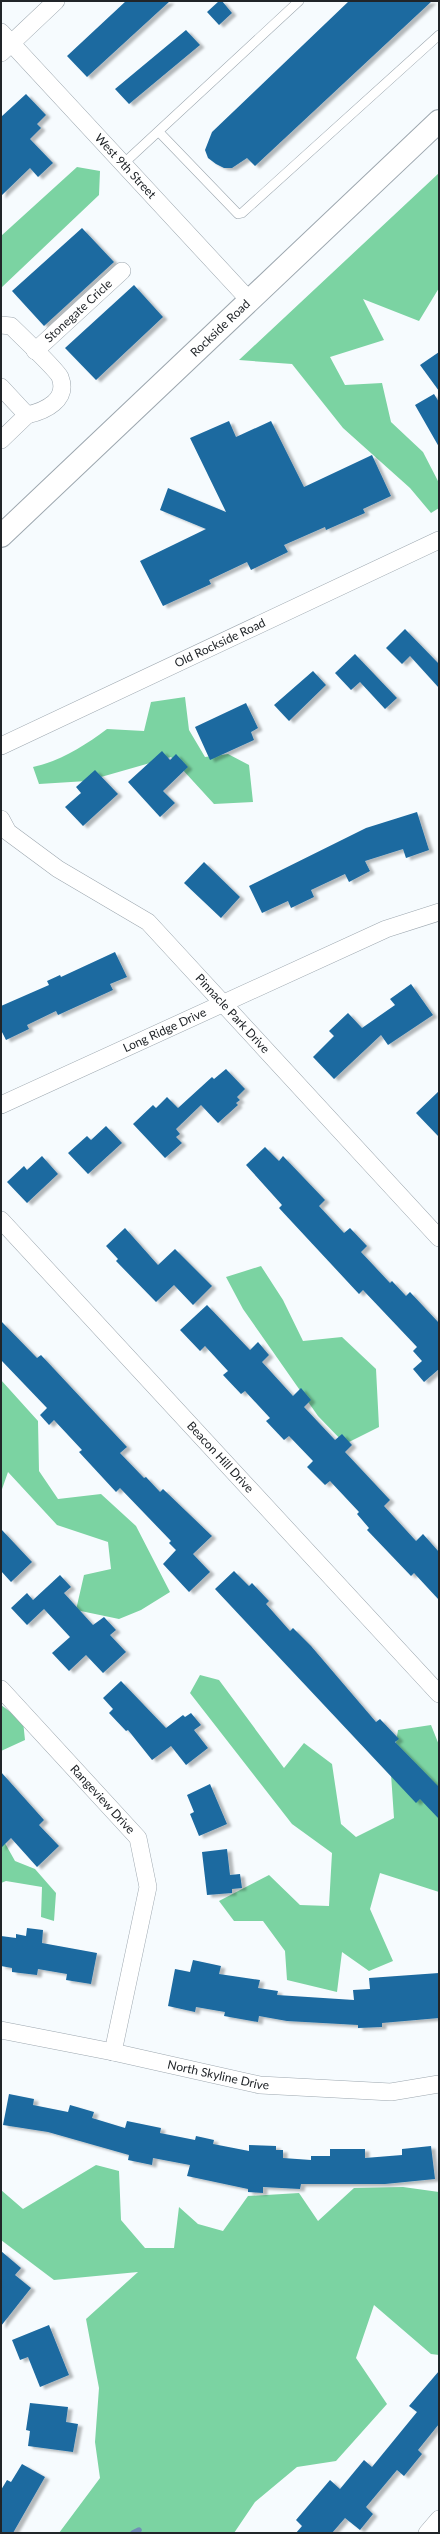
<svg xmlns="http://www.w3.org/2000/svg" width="440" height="2534" viewBox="0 0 440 2534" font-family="Lato,sans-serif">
<defs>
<filter id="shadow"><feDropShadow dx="4.5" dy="2.5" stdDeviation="1" flood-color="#0004"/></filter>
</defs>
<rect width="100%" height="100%" fill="#f6fbfe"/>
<!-- forest -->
<path fill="#7bd3a2" d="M77,167l23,4 -1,24 -98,93v-52z
M439,173v115l-20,33 -56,-22 21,41 -54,17 15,28 37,-2 9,39 32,30 16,31v25l-8,5 -21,-25 -67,-60 -51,-64 -53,-4z
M185,697l4,33 16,27 23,-3 21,11 4,37 -39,2 -43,-47 -84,24 -48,3 -6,-17c28,-6 51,-21 74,-38l37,2 7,-29z
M261,1266l22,34 20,41 39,-4 34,32 3,58 -34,17 -27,-28 -75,-107 -17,-32z
M1,1380l37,41 1,50 19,28 43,-5 35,32 34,66 -29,18 -22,9 -43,-9 8,-35 27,-6 -3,-27 -51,-17 -49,-53 -7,20z
M200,1675l19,5 65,88 20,-25 28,21 9,60 15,13 38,-19 -3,-44 7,-44 33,-5 8,20v147l-59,-19 -10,36 23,52 -24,10 -27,-19 -5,40 -50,-12 -2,-29 -22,-30h-29l-15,-20 50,-26 31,30 29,1 3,-53 -40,-29 -102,-131z
M1,1705l22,16 2,19 -24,11z
M1,1836l14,25 20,8 21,24 -2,28 -13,-4 1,-30 -36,-6 -5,2z
M96,2165l23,6 2,49 24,28h29l5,-41 19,17 25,7 25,-35 51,-3 19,28 36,-33 49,-1 36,5v163l-8,-1 -57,-49 -18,53 31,46 -51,57 -39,6 -42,35 -21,31h-175l41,-55 -5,-36 4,-54 -13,-69 52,-47 -84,8 -53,-40v-50l22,19z"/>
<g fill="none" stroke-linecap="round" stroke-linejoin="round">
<!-- stream -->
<path stroke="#718eb6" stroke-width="5.5" d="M133,2533l6,-3"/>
</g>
<!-- building -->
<path fill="#1c6aa0" filter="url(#shadow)" d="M126,1h44l-83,76 -20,-21z
M219,1h3l10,12 -13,12 -12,-13z
M349,1h83l-177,165 -8,-8 -15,10h-8l-8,-4 -8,-6 -3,-8 7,-18z
M186,30l14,15 -71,59 -14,-15z
M26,94l20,21 -9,9 4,4 -11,11 23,24 -15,14 -8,-9 -29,28v-79z
M82,228l32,34 -70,64 -32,-35z
M134,285l29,32 -67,63 -31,-32z
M439,352v39l-19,-26z
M434,394l5,8v45l-24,-42z
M229,421l7,16 35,-16 33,66 68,-32 19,41 -28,13 2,4 -39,17 -1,-3 -41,18 4,7 -37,18 -4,-8 -38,18 2,4 -48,22 -23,-45 66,-32 -46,-19 8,-22 58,24 -36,-74z
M405,629l34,35v24l-29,-32 -8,8 -16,-16z
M355,654l42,44 -12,11 -25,-27 -9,8 -16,-17z
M313,671l13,14 -37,36 -15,-16z
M246,703l12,25 -7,4 3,8 -44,20 -15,-33z
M162,751l8,9 6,-6 12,13 -25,24 12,12 -15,14 -32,-35z
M95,770l23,24 -35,32 -18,-19 16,-14 -5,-6z
M417,812l12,38 -23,8 -3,-9 -38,12 5,10 -21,11 -4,-8 -34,16 3,7 -23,11 -3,-7 -26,12 -13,-27 117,-58z
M204,862l36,35 -19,21 -37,-35z
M115,952l12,25 -17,7 3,6 -55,25 -2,-4 -29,14 2,4 -23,11 -5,-10v-24l48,-21 -2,-4 13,-6 1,2z
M411,984l22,31 -45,30 -7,-10 -47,44 -21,-22 21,-21 -5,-5 19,-18 14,15 33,-23 -5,-6z
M226,1069l19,20 -8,8 3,3 -4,3 2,2 -20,18 -17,-18 -25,24 4,5 -4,3 6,6 -17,15 -32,-34 20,-19 3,3 11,-11 11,11 34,-31 2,2z
M439,1091v46l-23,-24z
M106,1126l16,17 -34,31 -20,-21 19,-17 4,4z
M265,1147l14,14 4,-5 42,44 -6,6 25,27 6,-5 17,18 -6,6 29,31 2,-2 14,15 4,-4 29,31v46l-15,13 -11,-13 9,-8 -9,-10 4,-4 -54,-57 -4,4 -80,-86 3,-3 -36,-40z
M42,1156l16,18 -31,29 -20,-21 17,-16 3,4z
M125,1228l33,37 17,-16 37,37 -19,19 -19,-20 -18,17 -40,-41 2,-2 -12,-13z
M207,1305l43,45 8,-8 11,13 -7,7 31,34 8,-8 10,12 -7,7 31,33 7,-6 10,11 -7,7 45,48 -6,6 32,35 7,-7 16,18v48l-25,-27 -3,3 -44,-46 2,-2 -12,-14 2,-2 -29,-31 -5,4 -18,-18 6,-6 -24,-25 -5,4 -18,-19 4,-3 -25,-27 -4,3 -18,-19 5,-4 -23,-25 -5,5 -20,-21z
M1,1321l36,37 4,-3 86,92 -7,6 24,25 2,-1 14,15 3,-3 49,47 -19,18 17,18 -21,20 -26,-28 13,-14 -7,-7 2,-2 -51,-53 -4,4 -37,-40 3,-2 -28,-30 -5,5 -9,-10 7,-7 -46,-48z
M1,1529l31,33 -21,20 -10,-11z
M234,1571l15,15 3,-3 17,18 -3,3 24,27 3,-3 18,18 65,76 4,-3 19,20 -4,3 44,45v32l-19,-20 -4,4 -201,-214z
M60,1575l11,12 -7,6 29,32 11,-8 12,13 -6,5 16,17 -23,21 -17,-18 -17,16 -17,-18 18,-16 -26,-28 -17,16 -16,-17 16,-15 6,7z
M121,1681l45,47 17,-13 2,2 6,-4 10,12 -7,5 14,18 -22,17 -15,-19 -19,14 -24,-30 -2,1 -17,-18 4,-4 -10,-11z
M1,1772l43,48 -5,5 20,21 -22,21 -26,-29 -10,10z
M210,1784l17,40 -28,12 -9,-22 4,-2 -7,-17z
M227,1849l3,26 10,-1 2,14 -10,1v4l-25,2 -5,-43z
M27,1928l16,2 -1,13 55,10 -6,31 -25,-4 1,-6 -29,-5 -1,6 -25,-3v-4l-11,-2v-30l15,2v-4l10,2z
M193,1960l28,6 -2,8 41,6 -2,8 20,3 -1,4 77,5 -1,-10 17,-1 -1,-11 70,-5v45l-57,5v4l-24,1v-3l-71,-4 -28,-5 -1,6 -34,-6 1,-4 -29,-5 -1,5 -27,-6 7,-37 15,3z
M9,2094l25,5 -1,6 35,7 2,-7 24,7 -2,6 33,10 2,-7 34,7 -1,5 35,7 1,-4 18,4 -1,4 36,7v-6l27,1v4h7v8l28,2v-4h19v-7h35v9l37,-3v-6l29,-3 4,33 -50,5h-84l-1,5 -37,-2v6l-15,-1v-3l-61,-13 3,-11 -37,-7 -1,7 -24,-5 1,-5 -81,-23 -45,-7z
M1,2251l20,17 -6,7 16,13 -30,38z
M49,2325l20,50 -29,12 -12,-30 -8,3 -8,-20z
M439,2371v53l-21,26 4,4 -18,22 -7,-6 -31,37 7,7 -13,16 -15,-12 -13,15h-36l6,-7 -6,-6 34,-40 10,9 24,-29 8,7 45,-55 -8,-6z
M30,2403l38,4 -2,15 12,2 -5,28 -45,-6 2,-15 -4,-1z
M22,2464l23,13 -32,56h-12v-43l6,-10 4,2z"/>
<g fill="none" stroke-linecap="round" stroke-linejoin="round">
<!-- lane casing -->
<g stroke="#9da7af" stroke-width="10">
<path id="lane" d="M159,132l79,82 4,-1 197,-178
M122,165l177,-164"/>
</g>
<!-- street casing -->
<g stroke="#9da7af" stroke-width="18">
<g id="street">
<path id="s1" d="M1,32l249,269"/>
<path d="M1,53l55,-52"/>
<path d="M1,325l10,1c8,8 46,44 49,51 9,23 -15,34 -33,38l-26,-28"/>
<path id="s2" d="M35,351l87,-80"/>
<path d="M1,440l26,-25"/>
<path id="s3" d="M1,746l438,-206"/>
<path id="s4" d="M1,819l7,13 50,37 90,53 291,316"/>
<path id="s5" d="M1,1105l385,-176 53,-17"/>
<path id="s6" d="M1,1220l438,474"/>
<path id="s7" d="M1,1689l137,149 10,49 -35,165"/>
<path id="s8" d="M1,2030l112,22 147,33 131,7 48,-8"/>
<path d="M427,2533l12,-14"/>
</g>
</g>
<!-- primary casing -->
<g stroke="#9da7af" stroke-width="24">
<g id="primary">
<path id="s9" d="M1,536l438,-415"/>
</g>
</g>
<!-- lane -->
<use href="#lane" stroke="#fff" stroke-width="9"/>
<!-- street -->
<use href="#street" stroke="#fff" stroke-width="17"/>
<!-- primary -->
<use href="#primary" stroke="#fff" stroke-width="22"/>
</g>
<g text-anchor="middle" stroke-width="4" stroke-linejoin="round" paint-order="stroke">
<!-- street labels -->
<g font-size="12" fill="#212529" stroke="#fff">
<text dy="4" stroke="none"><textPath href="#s1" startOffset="183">West 9th Street</textPath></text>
<text dy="4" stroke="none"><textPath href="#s2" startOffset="59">Stonegate Cricle</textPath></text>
<text dy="4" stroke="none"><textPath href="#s9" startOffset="302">Rockside Road</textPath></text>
<text dy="4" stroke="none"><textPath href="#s3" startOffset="242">Old Rockside Road</textPath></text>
<text dy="4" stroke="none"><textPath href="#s4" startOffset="306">Pinnacle Park Drive</textPath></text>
<text dy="4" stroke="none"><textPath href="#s5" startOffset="180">Long Ridge Drive</textPath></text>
<text dy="4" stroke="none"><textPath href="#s6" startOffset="323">Beacon Hill Drive</textPath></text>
<text dy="4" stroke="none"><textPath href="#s7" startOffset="150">Rangeview Drive</textPath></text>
<text dy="4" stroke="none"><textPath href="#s8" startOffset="222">North Skyline Drive</textPath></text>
</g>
</g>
<!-- border -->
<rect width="440" height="2534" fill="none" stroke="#212529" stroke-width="4"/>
</svg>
